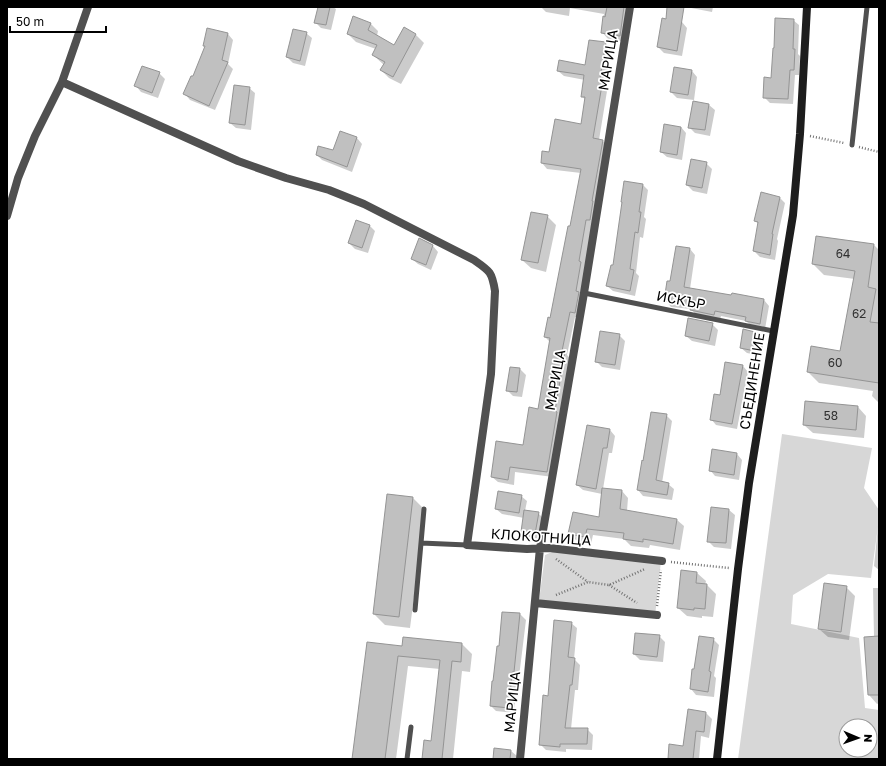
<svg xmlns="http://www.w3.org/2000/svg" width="886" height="766" viewBox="0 0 886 766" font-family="'Golos Text',sans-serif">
<rect width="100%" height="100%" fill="#fff"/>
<!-- green -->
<path fill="#d7d7d7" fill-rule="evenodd" d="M782,434l90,14 -8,40 15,22v9l-8,59 -43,-4 -35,21 -2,29 68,14 6,70 14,2v49h-141zM846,726h24v24h-24z
M557,550l104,11 -6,55 -116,-15 6,-46z"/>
<!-- shadow -->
<path fill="#0003" d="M319,7h14l3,2 -5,21 -10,-2 -6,-6z
M541,7h91l-6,35 -18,-3 -6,-7 2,-18 -34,-6 -1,8 -23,-4z
M686,7h27l-1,5z
M793,20l6,5 -1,29 2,2 -1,19h-4l-2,29 -23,-1 -6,-6 8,-18 3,-30z
M682,22l5,6 -5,28 -18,-3 -6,-6z
M371,24l7,7 -1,5 18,10 9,-17 12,6 8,8 -23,41 -12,-6 -8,-8 3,-5 -11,-10 3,-6 -20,-7 -8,-8z
M306,33l6,5 -7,28 -12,-3 -6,-6z
M228,34l5,6 -5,24 5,5 -18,41 -25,-10 -5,-6 8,-16 13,-31 -2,-1z
M605,43l6,6 -5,34 2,2 -9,55 4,1 5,6 -28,171 -5,-1 -8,38 3,3 -17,119 -38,-5 -1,13 -16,-3 -6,-5 32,-31 15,-36 11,-68 -5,-5 6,-18 20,-92 10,-54 -34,-4 -5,-6 8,-10 32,-28 3,-26 -3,-2 3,-17 -21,-4 -6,-5 28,-5z
M692,71l5,6 -3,23 -17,-2 -6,-6z
M159,73l6,6 -7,19 -17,-6 -5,-6z
M249,88l6,5 -4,37 -15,-2 -6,-5z
M693,102l16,3 6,5 -5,26 -15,-3 -6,-6z
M681,127l5,6 -4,27 -15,-3 -6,-5z
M340,132l17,6 5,6 -10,28 -30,-12 -5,-5 17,-4z
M706,163l6,6 -5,25 -14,-3 -6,-6z
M643,185l5,5 -4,27 2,2 -3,19 -3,-1 -4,36 3,3 -4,20 -22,-5 -6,-5z
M780,198l5,5 -8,36 1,2 -3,19 -15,-3 -6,-6 5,-27 -4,-3z
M547,216l9,9 -10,47 -15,-4 -9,-8z
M370,226l5,5 -7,22 -13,-4 -6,-6z
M873,244l6,6v153l-7,-7 1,-5 -54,-8 -11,-11 33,-20 14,-73 -31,-4 -11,-11z
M433,246l5,6 -7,18 -13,-6 -6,-5z
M677,247l13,2 5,6 -5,34 74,11 5,6 -4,23 -13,-2 -6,-6 -25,-5 -1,4 -23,-4 -6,-7 -20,-2 -5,-6 5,-18z
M712,324l6,6 -3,16 -23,-5 -6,-5z
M758,333l6,6 -3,17 -14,-3 -6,-5z
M619,335l6,6 -5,29 -18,-3 -6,-6z
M726,363l17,3 5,6 -11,57 -21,-4 -5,-6 10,-23z
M511,368l9,1 6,6 -4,22 -9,-1 -6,-6z
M858,407l8,9 -2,22 -51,-5 -9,-8z
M666,415l6,6 -10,62 6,1 6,5 -2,11 -29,-4 -5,-6 6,-28z
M610,430l5,6 -3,17h-3l-6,36 19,2 6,7 -1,13 50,9 7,6 -4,24 -30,-5 -1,3 -18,-2 -7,-7 -31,-4 -2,9 -15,-4 -7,-7 31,-15 2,-24 -19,-4 -6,-5z
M737,454l5,6 -3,20 -24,-4 -5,-6z
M388,495l25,3 12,12 -15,118 -25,-3 -11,-11z
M521,496l6,5 -2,10 13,2 6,6 -3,20 -14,-2 -5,-6 2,-13 -22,-4 -6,-5z
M729,510l6,5 -4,34 -17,-2 -6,-6z
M878,526h1v44l-5,-4z
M697,573l9,8 -1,4h2l9,9 -3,23 -11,-1v2l-15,-2 -9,-8z
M846,587l9,9 -6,44 -21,-3 -9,-8z
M873,588h6v115l-2,1 -8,-9 5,-58z
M503,613l17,1 6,6 -7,57h-2l-3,36 -18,-2 -5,-5 8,-59z
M571,623l6,5 -3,31 6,6 -2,25h-3l-4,39h16l6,6 -1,15 -26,-1v3l-20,-2 -6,-6 9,-47z
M659,636l6,6 -2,20 -23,-2 -6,-6z
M713,639l6,6 -5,31 2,2 -2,19 -18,-2 -5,-6z
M368,643l35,4 59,-3 10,10 -2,18 -8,-1 -9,88h-30l9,-17 8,-73 -32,-3 -12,93h-43z
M689,711l17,2 6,6 -3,19 -8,-2 -2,23h-30l14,-12z
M511,751l6,5 -1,3h-22z"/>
<!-- building -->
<path fill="#c0c0c0" stroke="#949494" d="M318,7h12l-4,18 -12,-2z
M607,7h17l-4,29 -19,-3 2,-17 2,1z
M667,7h17l-7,44 -20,-4 5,-29 4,1z
M353,16l18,7 -3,7 26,15 10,-18 12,7 -23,43 -13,-7 5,-8 -13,-7 5,-10 -30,-11z
M775,18l19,1 -1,30h2l-1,21h-4l-2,29 -25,-1 1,-21 7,1 2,-30h1z
M207,28l21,5 -6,27 6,2 -19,44 -26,-12 8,-18h2l12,-30h-2z
M293,29l14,3 -7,29 -14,-4z
M589,40l17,2 -6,36 3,1 -10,59 10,2 -11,61h1l-3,19h-4l-7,41 2,1 -5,29 3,1 -4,21 -5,-1 -8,39h3l-10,60 2,1 -10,60 -37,-5 -2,13 -17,-3 5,-36 27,4 6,-38 9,2 12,-71 -6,-1 4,-20 2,1 18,-92h2l11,-57 -40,-6 1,-12 7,1 6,-33 26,5 4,-27h-4l3,-22 -27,-4 2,-11 26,5z
M142,66l18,6 -8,21 -18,-7z
M674,67l18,3 -4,25 -18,-3z
M234,85l16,2 -5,38 -16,-2z
M693,101l16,3 -4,26 -17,-2z
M664,124l17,3 -4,28 -17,-3z
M340,131l17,6 -10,30 -31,-12 2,-9 15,4z
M691,159l16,3 -5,26 -16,-3z
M624,181l19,3 -4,28h2l-3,21 -3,-1 -5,37 4,1 -4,21 -24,-5 5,-21h2l9,-63h-1z
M761,192l19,5 -8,37h1l-3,21 -17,-4 5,-29 -4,-1z
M531,212l17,3 -10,48 -17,-3z
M356,220l14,5 -8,23 -14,-5z
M816,236l58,8 -6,43 8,2 -6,33 9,1v60l-72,-11 4,-26 29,5 15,-80 -43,-7z
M419,238l14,7 -7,20 -15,-6z
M676,246l14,2 -6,39 47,8 1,-2 32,6 -4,25 -15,-3 1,-4 -31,-6 -1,4 -24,-5 1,-5 -27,-4 3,-20h3z
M688,318l25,5 -4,18 -24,-5z
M743,329l16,4 -4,18 -15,-3z
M600,331l20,3 -5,31 -20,-3z
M725,362l18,3 -11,59 -22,-4 4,-26 6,1z
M510,367l10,1 -3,24 -11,-1z
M805,401l53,5 -2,24 -53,-5z
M651,412l16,2 -11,66 13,3 -2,12 -30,-5 5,-30 1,1z
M587,425l23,4 -3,19h-4l-7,41 -20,-4z
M712,449l25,4 -3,22 -25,-4z
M602,488l20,2 -2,19 57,10 -4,25 -30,-5v3l-20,-3 1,-6 -37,-4 -2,8 -17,-3 5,-22 26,5z
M498,491l24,4 -3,18 -24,-4z
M387,494l26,3 -14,120 -26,-3z
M711,507l18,2 -3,34 -19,-1z
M524,510l15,2 -4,22 -14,-2z
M681,570l16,2 -1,11 11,1 -2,25 -11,-1v2l-17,-2z
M824,583l23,3 -6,46 -23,-3z
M502,612l18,1 -6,59h-2l-3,36 -19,-2 2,-25h1l4,-35h2z
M554,620l18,2 -4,35 7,1 -3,27h-2l-5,43h23l-1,16h-27v3l-21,-2 4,-50 5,1z
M635,633l25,2 -3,22 -24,-3z
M699,636l15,2 -5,33 2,1 -3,20 -18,-3 2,-20h2z
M879,636v59h-11l-4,-58z
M403,637l59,6 -1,19 -9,-1 -10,98h-20l2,-19 7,1 9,-81 -42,-4 -13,103h-33l15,-117 35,4z
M688,709l18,3 -2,20 -8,-1 -3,28h-25l1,-15 14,2z
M494,748l17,2 -1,9h-17z"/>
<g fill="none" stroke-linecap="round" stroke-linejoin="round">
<!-- path -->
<path stroke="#727272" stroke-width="2.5" stroke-dasharray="1 2" stroke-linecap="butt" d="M810,136l34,7
M859,147l20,5
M556,559l32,23
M671,562l58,6
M609,585l28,18
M556,595l32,-13 21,3 36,-16
M657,606l4,-36"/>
<!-- lane -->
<path stroke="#505050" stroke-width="5" d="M852,145l15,-138
M584,293l189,38
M424,509l-3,34 46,2
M415,610l6,-67
M407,759l4,-32"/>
<!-- street -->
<path stroke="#505050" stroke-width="8" d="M62,82l26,-75
M7,216l11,-38 17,-42 27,-54 176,79 48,17 43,12 35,14 110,56c16,11 18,12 21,31l-4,83 -24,171 60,4 22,-1 113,13
M535,603l122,12
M520,759l20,-211 44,-255 46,-286"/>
<!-- secondary -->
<path stroke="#1d1d1d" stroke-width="8" d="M717,759l21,-190 11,-86 44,-268 7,-81 7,-127"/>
</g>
<g text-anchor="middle" stroke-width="3.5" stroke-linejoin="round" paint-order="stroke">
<!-- number labels -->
<g font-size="12" fill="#303030">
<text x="843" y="258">64</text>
<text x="859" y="318">62</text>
<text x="835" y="367">60</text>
<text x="831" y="420">58</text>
</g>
<!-- street labels -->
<g font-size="14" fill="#000" stroke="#fff">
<text transform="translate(608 60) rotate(-81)" y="5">МАРИЦА</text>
<text transform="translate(681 300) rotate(11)" y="5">ИСКЪР</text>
<text transform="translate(555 380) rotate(-80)" y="5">МАРИЦА</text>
<text transform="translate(752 381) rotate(-81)" y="5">СЪЕДИНЕНИЕ</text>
<text transform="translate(541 537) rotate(4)" y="5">КЛОКОТНИЦА</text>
<text transform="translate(512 702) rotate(-84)" y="5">МАРИЦА</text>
</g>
</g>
<!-- border -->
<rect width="886" height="766" fill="none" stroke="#000000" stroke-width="16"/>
<!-- north arrow -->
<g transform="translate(858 738) rotate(92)"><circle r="19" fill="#ffffff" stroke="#999999"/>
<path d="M0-3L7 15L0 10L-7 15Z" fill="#000000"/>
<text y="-6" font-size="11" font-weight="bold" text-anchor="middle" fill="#000000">N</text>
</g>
<!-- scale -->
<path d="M10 26v6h96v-6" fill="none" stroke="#000000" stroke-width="2"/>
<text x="16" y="26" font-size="12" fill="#000000" stroke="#ffffff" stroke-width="3" paint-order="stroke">50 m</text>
</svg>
